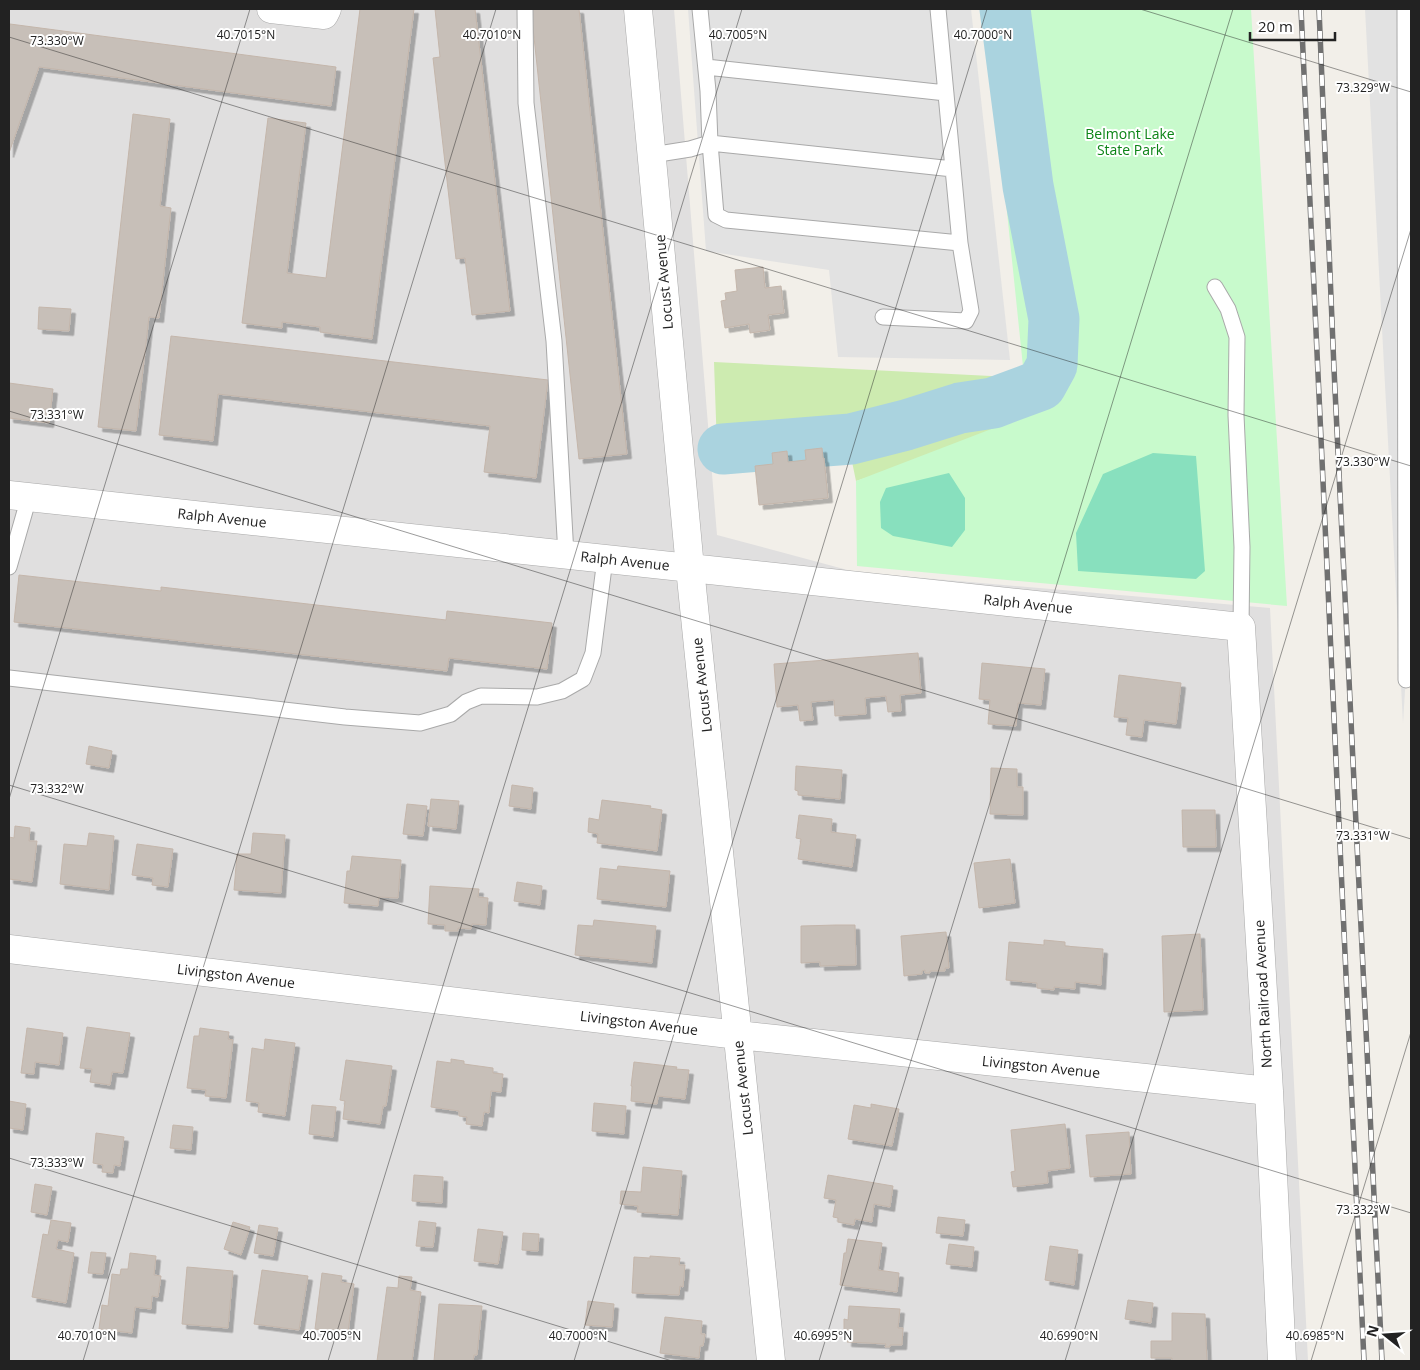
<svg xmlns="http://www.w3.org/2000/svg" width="1420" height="1370" viewBox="0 0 1420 1370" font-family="'Open Sans',sans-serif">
<defs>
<filter id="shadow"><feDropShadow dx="4.5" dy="4.5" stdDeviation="0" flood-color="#0004"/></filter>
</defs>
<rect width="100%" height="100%" fill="#f2efe9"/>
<!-- residential -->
<path fill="#e0dfdf" d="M9,9h665l43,526 138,37 415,36 38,753h-1299z"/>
<!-- grass -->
<path fill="#cdebb0" d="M714,362l297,15 20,-13 10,59 -185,58 -6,-29 -117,9 -16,-13z"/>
<!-- park -->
<path fill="#c8facc" d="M986,9h265l36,597 -430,-40 -1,-85 172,-66z"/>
<!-- pitch -->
<path fill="#88e0be" d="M1153,453l43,3 9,115 -9,8 -118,-8 -2,-38 27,-59z
M949,473l16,25v32l-13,17 -59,-11 -12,-8 -1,-26 6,-14z"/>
<!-- parking -->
<path fill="#e2e2e2" d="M688,9h283l39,351 -172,-3 -9,-87 -123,-19z
M1365,9h46v585l-8,129z"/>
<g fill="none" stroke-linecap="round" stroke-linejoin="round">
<!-- river -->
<path stroke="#aad3df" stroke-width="51" d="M723,449l128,-10 55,-14 54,-17 33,-5 48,-18 11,-20 2,-46 -26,-133 -23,-177"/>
</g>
<!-- building -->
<path fill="#c7bfb8" stroke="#c4b6ab" filter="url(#shadow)" d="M360,9h54l-42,330 -52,-7v-5l-38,-5v6l-40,-5 26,-205 38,5 -19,150 39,5z
M435,9h40l35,302 -38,4 -7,-57 -9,1 -23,-201 7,-1z
M531,9h48l48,445 -48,5z
M10,24l326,43 -5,39 -292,-39 -30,86v-124z
M133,114l37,5 -10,87 11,2 -12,110 -10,-1 -13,114 -38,-4z
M763,267l2,21 16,-2 3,27 -16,2 2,15 -20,3 -1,-9 -24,4 -4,-27 5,-1 -1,-7 12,-2 -2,-21z
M39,307l32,2 -2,22 -31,-2z
M171,336l377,44 -12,98 -52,-6 6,-46 -272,-32 -5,47 -54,-6z
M9,383l44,6 -4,34 -40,-5z
M822,448l1,10h1l4,40 -69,7 -4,-39 18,-2 -1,-11 15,-2 1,11 18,-2 -1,-10z
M19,575l142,16v-4l285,33 1,-9 105,12 -5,46 -98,-11 -2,13 -433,-49z
M918,653l3,40 -21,2 1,16 -13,1 -2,-16 -21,2 1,16 -31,2 -1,-16 -23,2 2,18 -13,1 -2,-16 -21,2 -3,-43z
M982,663l63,6 -4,36 -23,-2 -2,23 -28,-2 2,-24 -11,-1z
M1119,675l62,8 -5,41 -32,-4 -2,17 -16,-2 2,-17 -14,-1z
M89,746l23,5 -3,17 -23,-4z
M796,766l46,4 -2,29 -42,-4v-4l-3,-1z
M991,768l26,1v18h6v28l-33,-1z
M512,785l21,3 -2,21 -22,-3z
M431,799l28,2 -3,28 -28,-3z
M602,800l49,6 -1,2 12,2 -5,41 -60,-8 1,-9 -10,-2 1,-14 10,2z
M407,804l20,2 -4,30 -20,-2z
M1182,810h33l1,37h-33z
M799,815l33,4 -1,13 25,3 -4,32 -54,-8 3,-20 -5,-1z
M15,826l15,2 -1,13h8l-5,41 -23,-3v-42l5,1z
M89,833l25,3 -5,54 -49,-6 4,-40 23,2z
M253,833l32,2 -4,58 -47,-3 3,-36h14z
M137,844l36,5 -5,38 -16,-2 1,-7 -21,-3z
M352,856l49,4 -3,38 -19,-1 -1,9 -34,-3 3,-32h3z
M1010,859l5,44 -36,5 -5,-45z
M618,866l52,5 -4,36 -69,-8 3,-31 17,2z
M517,882l25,4 -2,19 -26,-4z
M430,886l49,3 -1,8 10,1 -2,27 -14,-1 -1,5 -13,-1v3h-13v-6l-17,-1z
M594,920l62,6 -4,37 -77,-8 3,-30 15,1z
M836,925h19l1,40 -36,1v-4l-19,1v-37z
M946,932l3,36h-4v3h-15v2h-5v-3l-3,1v3l-18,2 -3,-40z
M1200,934l3,76 -39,2 -2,-76z
M1044,940l21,2v4l38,3 -2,36 -26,-3v7l-21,-2v3l-17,-2v-5l-31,-3 3,-38 35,3z
M87,1027l43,6 -7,40 -11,-1 -2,13 -20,-3 2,-13 -12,-1z
M27,1028l36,5 -4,32 -24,-3 -1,12 -13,-1z
M200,1028l29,4 -1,7 5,1 -7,58 -21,-2 1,-6 -19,-2 7,-52h5z
M265,1039l30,4 -10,73 -27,-4 1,-9 -13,-2 6,-53 12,2z
M451,1059l13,2v3l29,4v5l10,1 -2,18 -10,-1 -2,22 -5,-1 -2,14 -16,-2 1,-7 -8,-1v-5l-28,-4 6,-46 14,2z
M346,1060l46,6 -6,40h-3l-3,18 -37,-5 2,-18 -5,-1z
M634,1062l43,5 -1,2 13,1 -4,29 -27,-3 -1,8 -26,-3 1,-15h-1z
M9,1101l17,3 -3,26 -14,-2z
M594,1103l32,3 -2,28 -32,-3z
M871,1104l28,5 -7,37 -44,-7 6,-34 17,3z
M312,1105l24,2 -3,30 -24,-3z
M1065,1124l5,44 -23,3 1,12 -35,4 -2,-15 4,-1 -4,-41z
M173,1125l20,2 -2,23 -21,-2z
M1129,1132l2,42 -41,3 -4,-42z
M96,1133l28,4 -4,29 -6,-1 -1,8 -11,-1 1,-7 -10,-2z
M643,1167l39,4 -4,44 -41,-3 1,-6 -18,-2 1,-13 20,1z
M414,1175l29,2 -1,26 -30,-2z
M828,1175l65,11 -3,21 -16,-3 -2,18 -17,-3 -1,6 -16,-3v-4l-5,-1 3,-17 -12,-2z
M35,1184l17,3 -5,28 -16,-3z
M938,1217l27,3 -2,16 -27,-3z
M51,1220l20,3 -3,19 -10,-2 -2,9 18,4 -8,50 -34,-6 11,-63 5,1z
M419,1221l17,2 -3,24 -17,-1z
M233,1222l17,5 -9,28 -17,-6z
M259,1225l19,3 -5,28 -19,-3z
M478,1229l25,3 -5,32 -24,-3z
M523,1233l16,1 -1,17 -16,-1z
M848,1239l34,4 -4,27 21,3 -2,19 -57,-7 4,-32h2z
M949,1244l25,3 -2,20 -26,-3z
M1050,1246l28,4 -4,35 -29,-5z
M91,1252l15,1 -3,21 -15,-1z
M130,1253l26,3 -2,19 7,1 -3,21 -6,-1 -1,13 -16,-2 -3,26 -33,-4 3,-24 6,1 4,-32 8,1 1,-6h7z
M650,1256l30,2 -1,7h6l-2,22 -3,-1 -1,9 -47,-2 2,-36 16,1z
M187,1267l46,4 -5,57 -46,-4z
M262,1270l46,6 -9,54 -45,-6z
M322,1273l20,3 -1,6 13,2 -6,49 -33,-4z
M399,1276l13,1 -2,13 11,2 -9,69h-35l10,-74 11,1z
M1128,1300l25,3 -2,20 -26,-4z
M588,1301l26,3 -2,23 -27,-2z
M439,1304l43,2 -5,49h-3l-1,6h-39z
M849,1306l51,3 -2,19h5l-1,17h-12v2h-5l1,-3 -39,-2 1,-12h-4v-11l4,1z
M1172,1313l33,1 2,47h-35v-3h-21v-17h21z
M665,1317l37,4 -1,13h4l-2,12h-3l-1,12 -39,-5z"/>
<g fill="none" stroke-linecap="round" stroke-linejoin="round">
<!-- lane casing -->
<g stroke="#a9a9a9" stroke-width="17">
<path id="lane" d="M525,9l1,94 28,238 12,214
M938,9l22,234 -234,-23 -10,-5 -6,-72 243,26
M1405,9l1,671
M706,67l240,26
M652,155l38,-6 20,-6 -2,-52 -8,-82
M1215,287l13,22 9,28 -1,78 6,132 -1,80
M883,317l83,4 5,-10 -11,-68
M9,567l20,-70
M9,678l336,39 75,6 31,-9 15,-12 15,-6 56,1 25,-6 21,-12 10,-26 12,-94"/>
</g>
<!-- street casing -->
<g stroke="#a9a9a9" stroke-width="29">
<path id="street" d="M271,9l53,6 3,-6
M638,9l52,559 81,793
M9,495l1232,132 28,464 13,270
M9,949l729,86 531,56"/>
</g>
<!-- lane -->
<use href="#lane" stroke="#fff" stroke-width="15"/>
<!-- street -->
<use href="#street" stroke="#fff" stroke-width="28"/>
<!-- rail casing -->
<g stroke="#707070" stroke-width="5.5">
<path id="rail" d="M1301,9l63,1352
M1319,9l15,360 48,992"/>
</g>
<!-- rail -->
<use href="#rail" stroke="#fff" stroke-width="4" stroke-dasharray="11" stroke-linecap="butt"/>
</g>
<!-- ticks -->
<path fill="none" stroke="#222" stroke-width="1" stroke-opacity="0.45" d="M1140,9l271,83M9,37l1402,429M9,411l1402,428M9,785l1402,428M9,799l241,-790M9,1158l663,203M83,1361l413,-1352M328,1361l414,-1352M574,1361l413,-1352M819,1361l414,-1352M1065,1361l346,-1132M1311,1361l100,-329"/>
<g text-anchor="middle" stroke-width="4" stroke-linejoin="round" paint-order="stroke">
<!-- park labels -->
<g font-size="14" fill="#0c8416" stroke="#fff">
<text x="1130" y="139">Belmont Lake<tspan x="1130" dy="16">State Park</tspan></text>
</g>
<!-- street labels -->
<g font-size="14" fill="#222" stroke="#fff">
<text transform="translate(664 282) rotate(-95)" y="5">Locust Avenue</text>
<text transform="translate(222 518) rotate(6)" y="5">Ralph Avenue</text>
<text transform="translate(625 561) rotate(6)" y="5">Ralph Avenue</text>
<text transform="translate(1028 604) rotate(6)" y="5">Ralph Avenue</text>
<text transform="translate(702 685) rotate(-96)" y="5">Locust Avenue</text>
<text transform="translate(236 976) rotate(7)" y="5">Livingston Avenue</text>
<text transform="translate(1263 994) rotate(-93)" y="5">North Railroad Avenue</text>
<text transform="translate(639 1023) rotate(7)" y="5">Livingston Avenue</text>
<text transform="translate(1041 1067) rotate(6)" y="5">Livingston Avenue</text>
<text transform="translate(743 1088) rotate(-96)" y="5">Locust Avenue</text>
</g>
</g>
<g font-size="12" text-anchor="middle" fill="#222" stroke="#fff" stroke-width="4" stroke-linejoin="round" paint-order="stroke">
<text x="246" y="39">40.7015°N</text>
<text x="492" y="39">40.7010°N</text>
<text x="738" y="39">40.7005°N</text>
<text x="983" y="39">40.7000°N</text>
<text x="57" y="45">73.330°W</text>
<text x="1363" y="92">73.329°W</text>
<text x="57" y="419">73.331°W</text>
<text x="1363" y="466">73.330°W</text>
<text x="57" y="793">73.332°W</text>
<text x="1363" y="840">73.331°W</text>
<text x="57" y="1167">73.333°W</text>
<text x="1363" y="1214">73.332°W</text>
<text x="87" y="1340">40.7010°N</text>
<text x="332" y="1340">40.7005°N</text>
<text x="578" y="1340">40.7000°N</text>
<text x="823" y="1340">40.6995°N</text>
<text x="1069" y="1340">40.6990°N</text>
<text x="1315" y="1340">40.6985°N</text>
</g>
<!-- border -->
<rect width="1420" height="1370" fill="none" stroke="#222222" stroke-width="20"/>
<!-- north arrow -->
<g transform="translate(1385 1335) rotate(287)" stroke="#ffffff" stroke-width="4" paint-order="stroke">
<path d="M0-4L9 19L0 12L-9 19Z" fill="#222222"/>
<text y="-8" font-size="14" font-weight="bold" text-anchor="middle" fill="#222222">N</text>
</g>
<!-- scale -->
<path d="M1250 32v8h85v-8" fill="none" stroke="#222222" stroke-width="2.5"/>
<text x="1258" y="32" font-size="15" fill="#222222" stroke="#ffffff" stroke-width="4" paint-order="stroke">20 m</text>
</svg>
